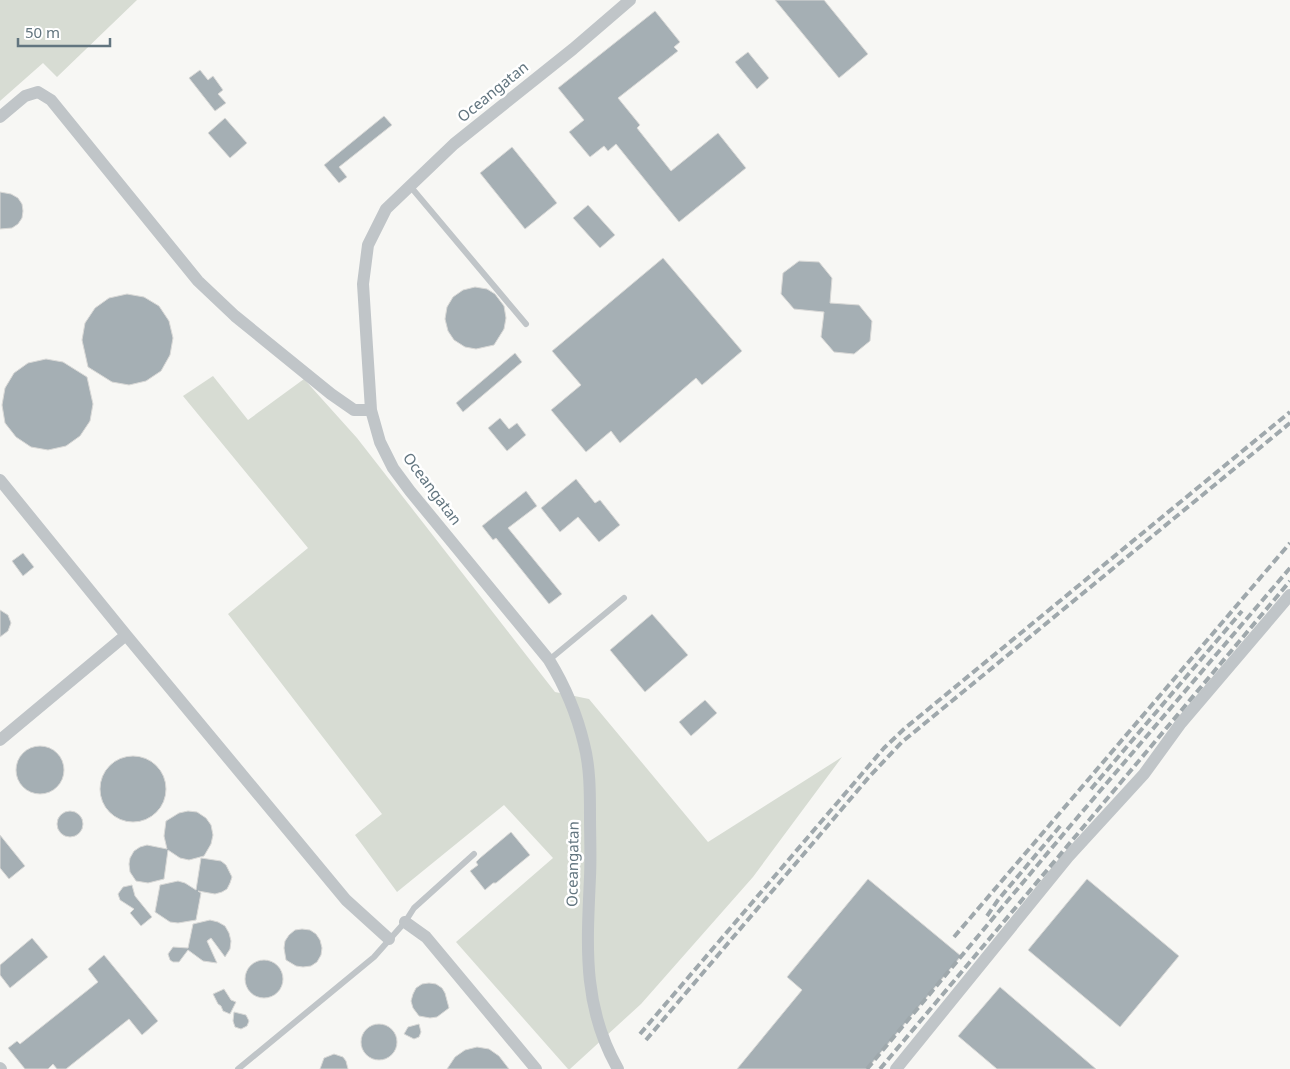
<svg xmlns="http://www.w3.org/2000/svg" width="1290" height="1069" viewBox="0 0 1290 1069" font-family="'Noto Sans',sans-serif">
<rect width="100%" height="100%" fill="#f7f7f4"/>
<!-- green -->
<path fill="#d7dcd3" d="M0,0h137l-80,77 -14,-14 -43,38z
M213,376l35,44 56,-41 53,59 198,254 34,7 119,143 134,-85 -89,120 -112,127 -71,65h-2l-112,-127 97,-84 -49,-53 -107,87 -42,-57 27,-21 -154,-200 80,-66 -125,-152z"/>
<!-- building -->
<path fill="#a5afb4" stroke="#d9d9d7" d="M775,0h49l44,54 -29,24z
M655,11l25,31 -6,5 4,4 -60,47 22,27 -3,3 34,43 47,-38 28,35 -67,54 -63,-78 -8,7 -4,-5 -14,11 -21,-25 15,-12 -26,-32z
M748,52l21,26 -12,11 -22,-27z
M200,70l8,10 5,-4 10,14 -5,4 8,9 -11,8 -26,-33z
M384,116l8,9 -53,42 8,10 -8,6 -15,-18z
M225,118l22,25 -17,15 -22,-25z
M512,147l45,56 -32,26 -45,-56z
M0,192l11,2 7,4 4,6 1,7 -1,7 -4,6 -6,4 -12,1z
M588,205l27,30 -15,13 -27,-30z
M663,258l79,93 -40,34 -6,-7 -76,65 -9,-12 -25,21 -35,-42 30,-25 -29,-34z
M799,261l20,1 13,16 -2,25 29,2 13,16 -2,20 -16,13 -20,-2 -13,-15 3,-25 -30,-3 -13,-15 2,-21z
M475,287l12,2 8,5 9,12 2,12 -2,11 -10,16 -18,4 -11,-2 -11,-7 -6,-9 -3,-12 2,-12 6,-10 10,-7z
M127,294l17,3 15,9 10,15 4,17 -3,17 -9,16 -15,10 -17,4 -17,-3 -24,-15 -6,-27 3,-17 10,-15 14,-10z
M515,353l7,9 -59,50 -7,-9z
M46,359l17,3 24,15 6,27 -3,17 -10,15 -14,10 -18,4 -17,-3 -15,-10 -11,-14 -3,-18 3,-17 9,-15 14,-10z
M500,418l9,11 8,-6 9,12 -19,16 -19,-23z
M576,479l19,24 5,-3 20,25 -21,17 -21,-25 -18,15 -19,-24z
M526,491l11,15 -29,22 54,66 -13,10 -53,-66 -3,2 -11,-14z
M23,553l11,14 -11,9 -11,-15z
M0,610l8,5 3,8 -3,8 -8,6z
M652,614l36,41 -43,37 -35,-42z
M705,700l12,13 -26,23 -12,-14z
M16 770a24 24 0 1 1 48 0a24 24 0 1 1-48 0Z
M100 789a33 33 0 1 1 66 0a33 33 0 1 1-66 0Z
M57 824a13 13 0 1 1 26 0a13 13 0 1 1-26 0Z
M188,811l9,1 9,6 5,7 2,10 -2,9 -7,12 -15,4 -9,-2 -12,-8 -4,29 -16,4 -12,-2 -6,-9 -1,-8 1,-6 4,-7 6,-4 7,-2 20,4 -3,-13 2,-15 13,-8z
M511,832l19,23 -34,28h-3l-8,7 -15,-19 8,-6 -2,-3 4,-4z
M0,835l25,31 -16,13 -9,-11z
M201,858l20,3 5,4 6,12 -2,6 -3,6 -5,3 -7,2 -17,-3 3,2 -5,27 -18,3 -8,-1 -15,-10 5,-27 18,-4 7,2 11,7z
M868,879l93,77 -94,113h-130l65,-79 -15,-13z
M1087,879l92,77 -59,71 -92,-77z
M132,885l3,11 17,21 -11,9 -11,-13 4,-4 -14,-9 -2,-6 5,-7z
M210,920l8,2 7,4 4,7 2,8 -1,8 -5,8 -14,-19 -4,3 10,22 -14,-2 -15,-11 -9,12h-6l-3,-2 -2,-6 5,-7 15,1 5,-24z
M302,929l8,1 6,4 4,6 2,8 -1,7 -4,7 -6,4 -8,1 -7,-1 -10,-6 -2,-12 1,-7 4,-6 6,-5z
M32,938l16,19 -38,31 -10,-13v-10z
M104,955l54,66 -16,14 -13,-16 -63,50h-9l-4,-5 -5,5h-23l-17,-21 9,-7 3,3 78,-62 -10,-13z
M245 979a19 19 0 1 1 38 0a19 19 0 1 1-38 0Z
M429,983l7,1 6,4 3,5 4,15 -12,9 -7,1 -11,-2 -6,-8 -2,-7 2,-7 3,-6 6,-4z
M1000,987l96,82h-99l-39,-33z
M224,989l7,11 5,2 -6,12 -7,-3 -2,-5 -3,-2 -5,-10z
M234,1012l12,3 3,6 -2,5 -6,3 -6,-2 -2,-6z
M419,1024l2,8 -2,5 -5,2 -10,-5 4,-7z
M361 1042a18 18 0 1 1 36 0a18 18 0 1 1-36 0Z
M477,1047l12,2 10,7 10,13h-62l8,-12 10,-7z
M334,1054l9,3 3,4 2,8h-28l4,-11z"/>
<g fill="none" stroke-linecap="round" stroke-linejoin="round">
<!-- lane -->
<path stroke="#c0c5c8" stroke-width="6" d="M410,186l116,138
M549,660l75,-62
M238,1069l136,-112 31,-35 9,-14 60,-54"/>
<!-- street -->
<path stroke="#c0c5c8" stroke-width="12" d="M0,117l25,-21 13,-4 13,8 147,181 37,35 96,78 23,16h17
M0,480l126,155 220,265 43,39
M0,740l126,-105
M405,922l21,15 110,132
M0,1068l1,1
M618,1069c-36,-63 -31,-123 -28,-192 1,-20 0,-41 0,-61 0,-24 0,-49 -6,-72 -7,-29 -19,-58 -35,-84l-139,-169 -17,-23 -13,-26 -9,-32 -8,-126 5,-39 18,-36 68,-65 119,-95 57,-49
M896,1069l172,-212 76,-83 37,-51 109,-128"/>
<!-- rail -->
<path stroke="#9fa8ac" stroke-width="4" stroke-dasharray="8 4" stroke-linecap="butt" d="M1091,789l151,-178
M987,916l11,-16 63,-75
M954,937l336,-394
M640,1034l244,-286 20,-19 386,-317
M646,1040l223,-263 33,-35 388,-319
M867,1069l204,-244 219,-257
M880,1069l410,-488"/>
</g>
<g text-anchor="middle" stroke-width="5" stroke-linejoin="round" paint-order="stroke">
<!-- street labels -->
<g font-size="15" fill="#62757f" stroke="#fff">
<text transform="translate(493 92) rotate(-39)" y="5">Oceangatan</text>
<text transform="translate(432 489) rotate(53)" y="5">Oceangatan</text>
<text transform="translate(573 864) rotate(-89)" y="5">Oceangatan</text>
</g>
</g>
<!-- scale -->
<path d="M18 38v8h92v-8" fill="none" stroke="#62757f" stroke-width="2.5"/>
<text x="25" y="38" font-size="15" fill="#62757f" stroke="#ffffff" stroke-width="4" paint-order="stroke">50 m</text>
</svg>
